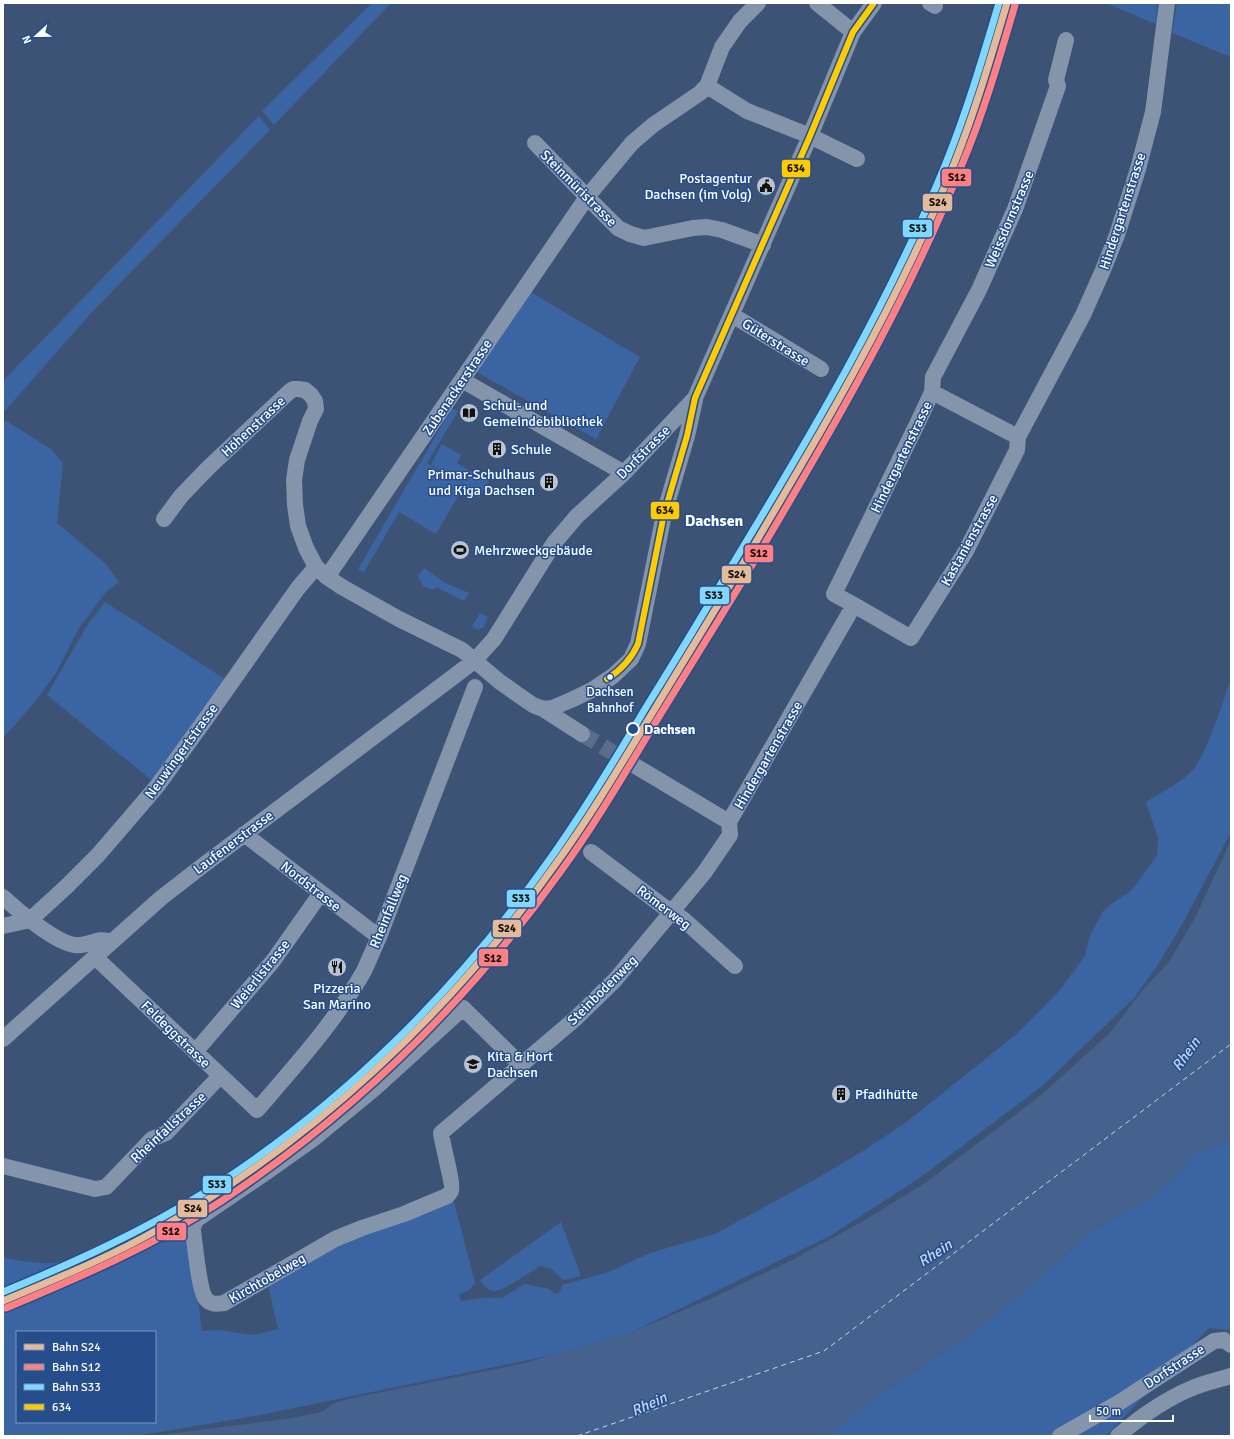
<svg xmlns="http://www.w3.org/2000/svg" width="1234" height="1439" viewBox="0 0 1234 1439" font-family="Signika,sans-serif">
<rect width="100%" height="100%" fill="#3d5376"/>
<!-- green -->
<path fill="#3b64a3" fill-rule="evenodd" d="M372,3h19l-117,122 -12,-14z
M1106,3h51l-1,21z
M1177,3h54v54l-59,-24z
M259,116l11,14 -178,182 -89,101v-32z
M527,290l113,67 -44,82 -123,-69z
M452,408l6,3 -31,52 38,22 -34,-21 11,-20 19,11 -4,8 25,15 3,-4 6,4 -12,20 -16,-10 -27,46 -37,-22 -35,60 -6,-3z
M5,420l46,29 12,14 -6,60 48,40 14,19 -13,10 -27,36 -23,45 -21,29 -32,36v-315z
M424,568l21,15 24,10 -5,8 -28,-14 -3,3 -10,-4 -5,-10z
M105,602l123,79 -73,102 -108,-88 41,-71z
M480,613l8,4 -4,10 -6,3 -6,-4z
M1231,678v154l-47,89 -27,45 -23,32 -93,89 -120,90 -91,59 -198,96 -79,23 -293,60 -124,21h-133v-129c63,-27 125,-55 185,-89l14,113 16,-1 36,5 50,-12h8h-9l-25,6 -11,-48 69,-40 117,-43 22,85 -6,7 -10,5 2,6 21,-3h20l22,-14 25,5 6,5 5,-2 2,-7 47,-13 41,-19 65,-19 99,-54 49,-29 45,-30 110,-88 42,-43 25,-34 4,-18 14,-27 11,-9 14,-9 8,-8 21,-30 1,-17 -12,-36c16,-10 32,-18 46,-31 15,-16 31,-70 39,-93zM17,1332h138v90h-138z
M1231,1141v186l-3,3 -19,-2 -103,108h-279l55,-43 85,-56 40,-31 87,-76 58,-33 32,-29 12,-15z
M142,1222l4,9 -73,36 -70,28v-37c16,2 33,6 49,5 30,-2 65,-25 90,-41z
M561,1222l20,54 -17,4 -14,-12 -10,-2c-8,5 -38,26 -46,25 -8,-1 -10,-6 -14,-11z"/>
<!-- water -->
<path fill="#45628e" d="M1231,840v301l-35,12 -12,15 -32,29 -58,33 -87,76 -40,31 -85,56 -55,43h-674l133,-17 36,-7 12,-9 18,-5 169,-34 111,-32 78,-33 82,-39 68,-37 65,-40 115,-87 70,-63 32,-42 27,-29 27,-46z"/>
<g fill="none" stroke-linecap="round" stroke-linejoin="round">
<!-- ferry -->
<path stroke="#c2d6f2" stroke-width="1" stroke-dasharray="5 4" stroke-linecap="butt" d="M577,1436l247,-85 407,-307"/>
<!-- minor-tunnel -->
<path stroke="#5a6d8b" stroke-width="16" stroke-dasharray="16 8" stroke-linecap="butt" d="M582,734l50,30"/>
<!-- minor -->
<path stroke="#8494aa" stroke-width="16" d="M817,3l36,29
M930,3l5,3
M707,86l40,25 63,25 47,23
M535,143l52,54 31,31 12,6 14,4 49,-10 14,-1 15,3 41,15
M732,315l89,54
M462,380l162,93
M932,392l86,45
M164,519l17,-23 28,-29 80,-75 4,-3h5l7,1 6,5 4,6 1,8 -6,12 -13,39 -3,20 1,25 3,21 8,22 10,19 11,10 15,10 57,32 63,31 38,32 17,12 16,11 10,4 9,-1 19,-8 21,-10 21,-14 18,-17 7,-15 26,-130 23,-78 8,-36
M327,577l260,-380 45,-54 21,-18 47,-32 7,-7 15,-39 18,-26 18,-18
M854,605l57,33 55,-87 51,-101 1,-13 65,-122 20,-45 14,-35 21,-66 15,-57 14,-109
M543,709l39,25
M632,764l97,58
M729,822l125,-217 -20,-11 85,-174 13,-28 1,-15 46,-87 36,-81 43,-123 -2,-6 10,-40
M244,834l135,103
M591,852l73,55 19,12 52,47
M3,897c15,14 53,46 72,48 15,2 21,-9 36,-3
M3,926l27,-6 36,-33 32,-32 43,-50 17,-20 47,-65 93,-132 18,-21
M95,957l162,153c38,-44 78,-88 107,-139 5,-11 10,-23 15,-34l96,-250
M3,1039l158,-141 40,-31 260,-196 14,-11 19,-21 60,-96 23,-27 47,-43 71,-75 115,-262 43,-104 21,-29
M195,1052l78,-91 48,-68
M521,1065l-58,-57 -88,80 -62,51 -45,32 -72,49 -3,7v4c2,13 6,60 13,68 5,6 11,5 18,4l111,-64 27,-11 42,-14 43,-18c1,-1 3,-3 4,-5 3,-5 -9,-48 -10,-58l134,-114 40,-39 89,-107 26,-38 -1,-13
M3,1166l92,23 11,-2 4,-4 42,-44 14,-6 54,-57
M1060,1436l60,-34 94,-61 10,-1 7,5
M1118,1436c21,-18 46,-36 72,-47 13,-6 27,-9 41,-13"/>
<!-- bus-1 casing -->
<g stroke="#264e8d" stroke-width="9">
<path id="bus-1" d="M607,679c14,-9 24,-19 31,-35l26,-130 23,-78 8,-38 115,-262 43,-104 21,-29"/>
</g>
<!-- bus-1 -->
<use href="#bus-1" stroke="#fc0" stroke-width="6"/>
<!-- rail-1 casing -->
<g stroke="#264e8d" stroke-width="10">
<path id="rail-1" d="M3,1301c52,-22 105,-43 154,-71 158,-90 293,-217 398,-365 35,-48 65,-99 96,-150 28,-46 56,-92 84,-138 79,-132 161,-269 219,-413 21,-52 37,-107 53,-161"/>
</g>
<!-- rail-2 casing -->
<g stroke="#264e8d" stroke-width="10">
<path id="rail-2" d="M6,1308c74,-31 147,-62 214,-106 133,-88 248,-201 341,-331 35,-48 65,-100 96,-151 28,-46 57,-92 85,-138 79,-133 161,-271 219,-415 22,-52 38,-107 54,-162"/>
</g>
<!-- rail-3 casing -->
<g stroke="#264e8d" stroke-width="10">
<path id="rail-3" d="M3,1292c70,-29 139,-60 204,-101 135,-85 251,-202 343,-332 34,-48 65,-99 95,-150 28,-45 56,-91 83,-137 80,-132 160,-266 218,-409 21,-52 37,-106 53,-160"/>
</g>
<!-- rail-1 -->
<use href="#rail-1" stroke="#e5ba99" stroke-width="7"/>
<!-- rail-2 -->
<use href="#rail-2" stroke="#ff8084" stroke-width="7"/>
<!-- rail-3 -->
<use href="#rail-3" stroke="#80d7ff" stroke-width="7"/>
</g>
<!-- icons -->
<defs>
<g id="civic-disc" transform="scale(1)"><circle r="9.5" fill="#bbc3cf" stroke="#264e8d"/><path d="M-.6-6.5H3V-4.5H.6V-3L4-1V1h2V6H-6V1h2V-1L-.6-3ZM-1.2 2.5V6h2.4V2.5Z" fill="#111"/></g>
<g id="library-disc" transform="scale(1)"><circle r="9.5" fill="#bbc3cf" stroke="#264e8d"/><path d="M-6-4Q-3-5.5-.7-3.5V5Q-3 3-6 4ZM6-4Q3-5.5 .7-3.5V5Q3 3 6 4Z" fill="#111"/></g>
<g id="building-disc" transform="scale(1)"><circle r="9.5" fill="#bbc3cf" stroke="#264e8d"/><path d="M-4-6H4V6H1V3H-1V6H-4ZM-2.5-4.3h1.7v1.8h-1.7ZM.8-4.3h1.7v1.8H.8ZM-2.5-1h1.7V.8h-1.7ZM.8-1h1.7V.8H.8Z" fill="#111"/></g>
<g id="stadium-disc" transform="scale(1)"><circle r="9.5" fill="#bbc3cf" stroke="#264e8d"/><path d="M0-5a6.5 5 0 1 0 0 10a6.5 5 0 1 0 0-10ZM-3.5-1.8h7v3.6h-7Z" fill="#111"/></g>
<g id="restaurant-disc" transform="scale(1)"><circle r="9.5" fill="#bbc3cf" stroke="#264e8d"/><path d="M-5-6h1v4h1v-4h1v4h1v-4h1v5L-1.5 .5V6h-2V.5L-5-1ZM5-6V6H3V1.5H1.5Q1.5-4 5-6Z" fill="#111"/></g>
<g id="school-disc" transform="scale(1)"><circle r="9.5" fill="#bbc3cf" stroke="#264e8d"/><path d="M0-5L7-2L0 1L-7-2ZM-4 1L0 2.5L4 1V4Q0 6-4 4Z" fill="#111"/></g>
</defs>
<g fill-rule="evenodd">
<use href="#civic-disc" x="766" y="186"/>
<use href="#library-disc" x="469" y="413"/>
<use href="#building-disc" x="497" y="449"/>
<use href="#building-disc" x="549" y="482"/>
<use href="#stadium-disc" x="460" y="550"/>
<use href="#restaurant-disc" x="337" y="967"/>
<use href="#school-disc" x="473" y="1064"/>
<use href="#building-disc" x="841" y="1094"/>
</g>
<!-- markers -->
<circle fill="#fff" stroke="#264e8d" stroke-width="1.5" cx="610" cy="677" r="3.5"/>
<circle fill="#264e8d" stroke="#fff" stroke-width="2" cx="633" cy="729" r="6"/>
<g text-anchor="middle" stroke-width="3" stroke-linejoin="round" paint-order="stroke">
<!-- bus labels -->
<g font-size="13" fill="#fff" stroke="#264e8d">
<text x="610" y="696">Dachsen<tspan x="610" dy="16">Bahnhof</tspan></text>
</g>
<!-- poi labels -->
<g font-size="14" fill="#fff" stroke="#264e8d" text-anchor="start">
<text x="752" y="183" text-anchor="end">Postagentur<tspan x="752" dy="16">Dachsen (im Volg)</tspan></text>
<text x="483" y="410">Schul- und<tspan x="483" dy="16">Gemeindebibliothek</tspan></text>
<text x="511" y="454">Schule</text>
<text x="535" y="479" text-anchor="end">Primar-Schulhaus<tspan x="535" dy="16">und Kiga Dachsen</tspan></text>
<text x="474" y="555">Mehrzweckgebäude</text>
<text x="337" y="993" text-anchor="middle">Pizzeria<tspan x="337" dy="16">San Marino</tspan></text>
<text x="487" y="1061">Kita &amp; Hort<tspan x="487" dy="16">Dachsen</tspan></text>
<text x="855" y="1099">Pfadihütte</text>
</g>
<!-- street labels -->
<g font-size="14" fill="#fff" stroke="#264e8d">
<text transform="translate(579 188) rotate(45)" y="5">Steinmüristrasse</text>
<text transform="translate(1122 211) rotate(-72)" y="5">Hindergartenstrasse</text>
<text transform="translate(1009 219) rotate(-67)" y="5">Weissdornstrasse</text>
<text transform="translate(776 342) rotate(32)" y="5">Güterstrasse</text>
<text transform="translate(457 387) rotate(-56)" y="5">Zubenackerstrasse</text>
<text transform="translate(253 426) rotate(-43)" y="5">Höhenstrasse</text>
<text transform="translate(643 452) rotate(-45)" y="5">Dorfstrasse</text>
<text transform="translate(901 457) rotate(-64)" y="5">Hindergartenstrasse</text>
<text transform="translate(969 540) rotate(-61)" y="5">Kastanienstrasse</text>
<text transform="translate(181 751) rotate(-54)" y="5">Neuwingertstrasse</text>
<text transform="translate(768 755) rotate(-60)" y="5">Hindergartenstrasse</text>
<text transform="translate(233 842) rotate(-37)" y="5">Laufenerstrasse</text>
<text transform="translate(311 886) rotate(38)" y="5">Nordstrasse</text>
<text transform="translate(664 907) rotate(37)" y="5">Römerweg</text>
<text transform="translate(388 911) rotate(-68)" y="5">Rheinfallweg</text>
<text transform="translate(260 974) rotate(-51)" y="5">Weierlistrasse</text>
<text transform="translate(602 990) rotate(-45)" y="5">Steinbodenweg</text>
<text transform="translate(176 1034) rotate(44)" y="5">Feldeggstrasse</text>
<text transform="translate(168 1127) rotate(-43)" y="5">Rheinfallstrasse</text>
<text transform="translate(267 1278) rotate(-30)" y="5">Kirchtobelweg</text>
<text transform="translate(1174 1366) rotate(-33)" y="5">Dorfstrasse</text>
</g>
<!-- stop labels -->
<g font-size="14" font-weight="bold" fill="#fff" stroke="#264e8d" text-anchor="start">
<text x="644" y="734">Dachsen</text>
</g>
<!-- water labels -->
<g font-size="15" font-style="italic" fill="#c2d6f2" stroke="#264e8d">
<text transform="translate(1186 1054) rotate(-54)" y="5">Rhein</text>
<text transform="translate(935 1253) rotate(-33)" y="5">Rhein</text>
<text transform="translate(649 1404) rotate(-25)" y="5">Rhein</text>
</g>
<!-- quarter labels -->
<g font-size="16" font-weight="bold" fill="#fff" stroke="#264e8d">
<text x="714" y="526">Dachsen</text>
</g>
</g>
<g stroke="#264e8d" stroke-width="1.5">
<rect x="781" y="159" width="30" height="19" rx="4" fill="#fc0"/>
<rect x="941" y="168" width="31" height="19" rx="4" fill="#ff8084"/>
<rect x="922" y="193" width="31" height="19" rx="4" fill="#e5ba99"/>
<rect x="902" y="219" width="31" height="19" rx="4" fill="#80d7ff"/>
<rect x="650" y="501" width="30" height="19" rx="4" fill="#fc0"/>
<rect x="744" y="544" width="30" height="19" rx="4" fill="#ff8084"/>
<rect x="721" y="565" width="31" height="19" rx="4" fill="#e5ba99"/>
<rect x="699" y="586" width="31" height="19" rx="4" fill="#80d7ff"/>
<rect x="506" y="889" width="30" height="19" rx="4" fill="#80d7ff"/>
<rect x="492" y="919" width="30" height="19" rx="4" fill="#e5ba99"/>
<rect x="478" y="948" width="31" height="19" rx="4" fill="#ff8084"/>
<rect x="202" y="1175" width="30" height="19" rx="4" fill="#80d7ff"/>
<rect x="177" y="1199" width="31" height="19" rx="4" fill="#e5ba99"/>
<rect x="156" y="1222" width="31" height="19" rx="4" fill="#ff8084"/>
</g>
<g font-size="11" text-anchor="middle" font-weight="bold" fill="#111">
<text x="796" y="172">634</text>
<text x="957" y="181">S12</text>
<text x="938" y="206">S24</text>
<text x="918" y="232">S33</text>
<text x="665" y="514">634</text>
<text x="759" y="557">S12</text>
<text x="737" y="578">S24</text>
<text x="714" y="599">S33</text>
<text x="521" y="902">S33</text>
<text x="507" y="932">S24</text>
<text x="493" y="962">S12</text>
<text x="217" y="1188">S33</text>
<text x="193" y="1212">S24</text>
<text x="171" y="1235">S12</text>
</g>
<!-- border -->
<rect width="1234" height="1439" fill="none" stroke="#ffffff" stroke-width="8"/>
<!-- legend -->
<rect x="16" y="1331" width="140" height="92" fill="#264e8d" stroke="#7d95bb"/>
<rect x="24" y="1344" width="20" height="6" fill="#e5ba99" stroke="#7d95bb"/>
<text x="52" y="1351" font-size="12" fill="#ffffff">Bahn S24</text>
<rect x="24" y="1364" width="20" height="6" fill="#ff8084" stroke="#7d95bb"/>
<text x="52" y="1371" font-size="12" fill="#ffffff">Bahn S12</text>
<rect x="24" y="1384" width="20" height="6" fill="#80d7ff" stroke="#7d95bb"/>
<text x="52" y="1391" font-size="12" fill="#ffffff">Bahn S33</text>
<rect x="24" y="1404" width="20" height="6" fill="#ffcc00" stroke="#7d95bb"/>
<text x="52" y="1411" font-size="12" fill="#ffffff">634</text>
<!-- north arrow -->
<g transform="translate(36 36) rotate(248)" stroke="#264e8d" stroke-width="3" paint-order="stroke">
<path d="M0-3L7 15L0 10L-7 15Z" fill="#ffffff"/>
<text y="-6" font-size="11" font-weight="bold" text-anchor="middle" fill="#ffffff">N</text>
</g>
<!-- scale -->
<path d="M1090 1415v6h83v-6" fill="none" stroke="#ffffff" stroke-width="2"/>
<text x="1096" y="1415" font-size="12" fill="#ffffff" stroke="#264e8d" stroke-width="3" paint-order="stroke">50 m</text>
</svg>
